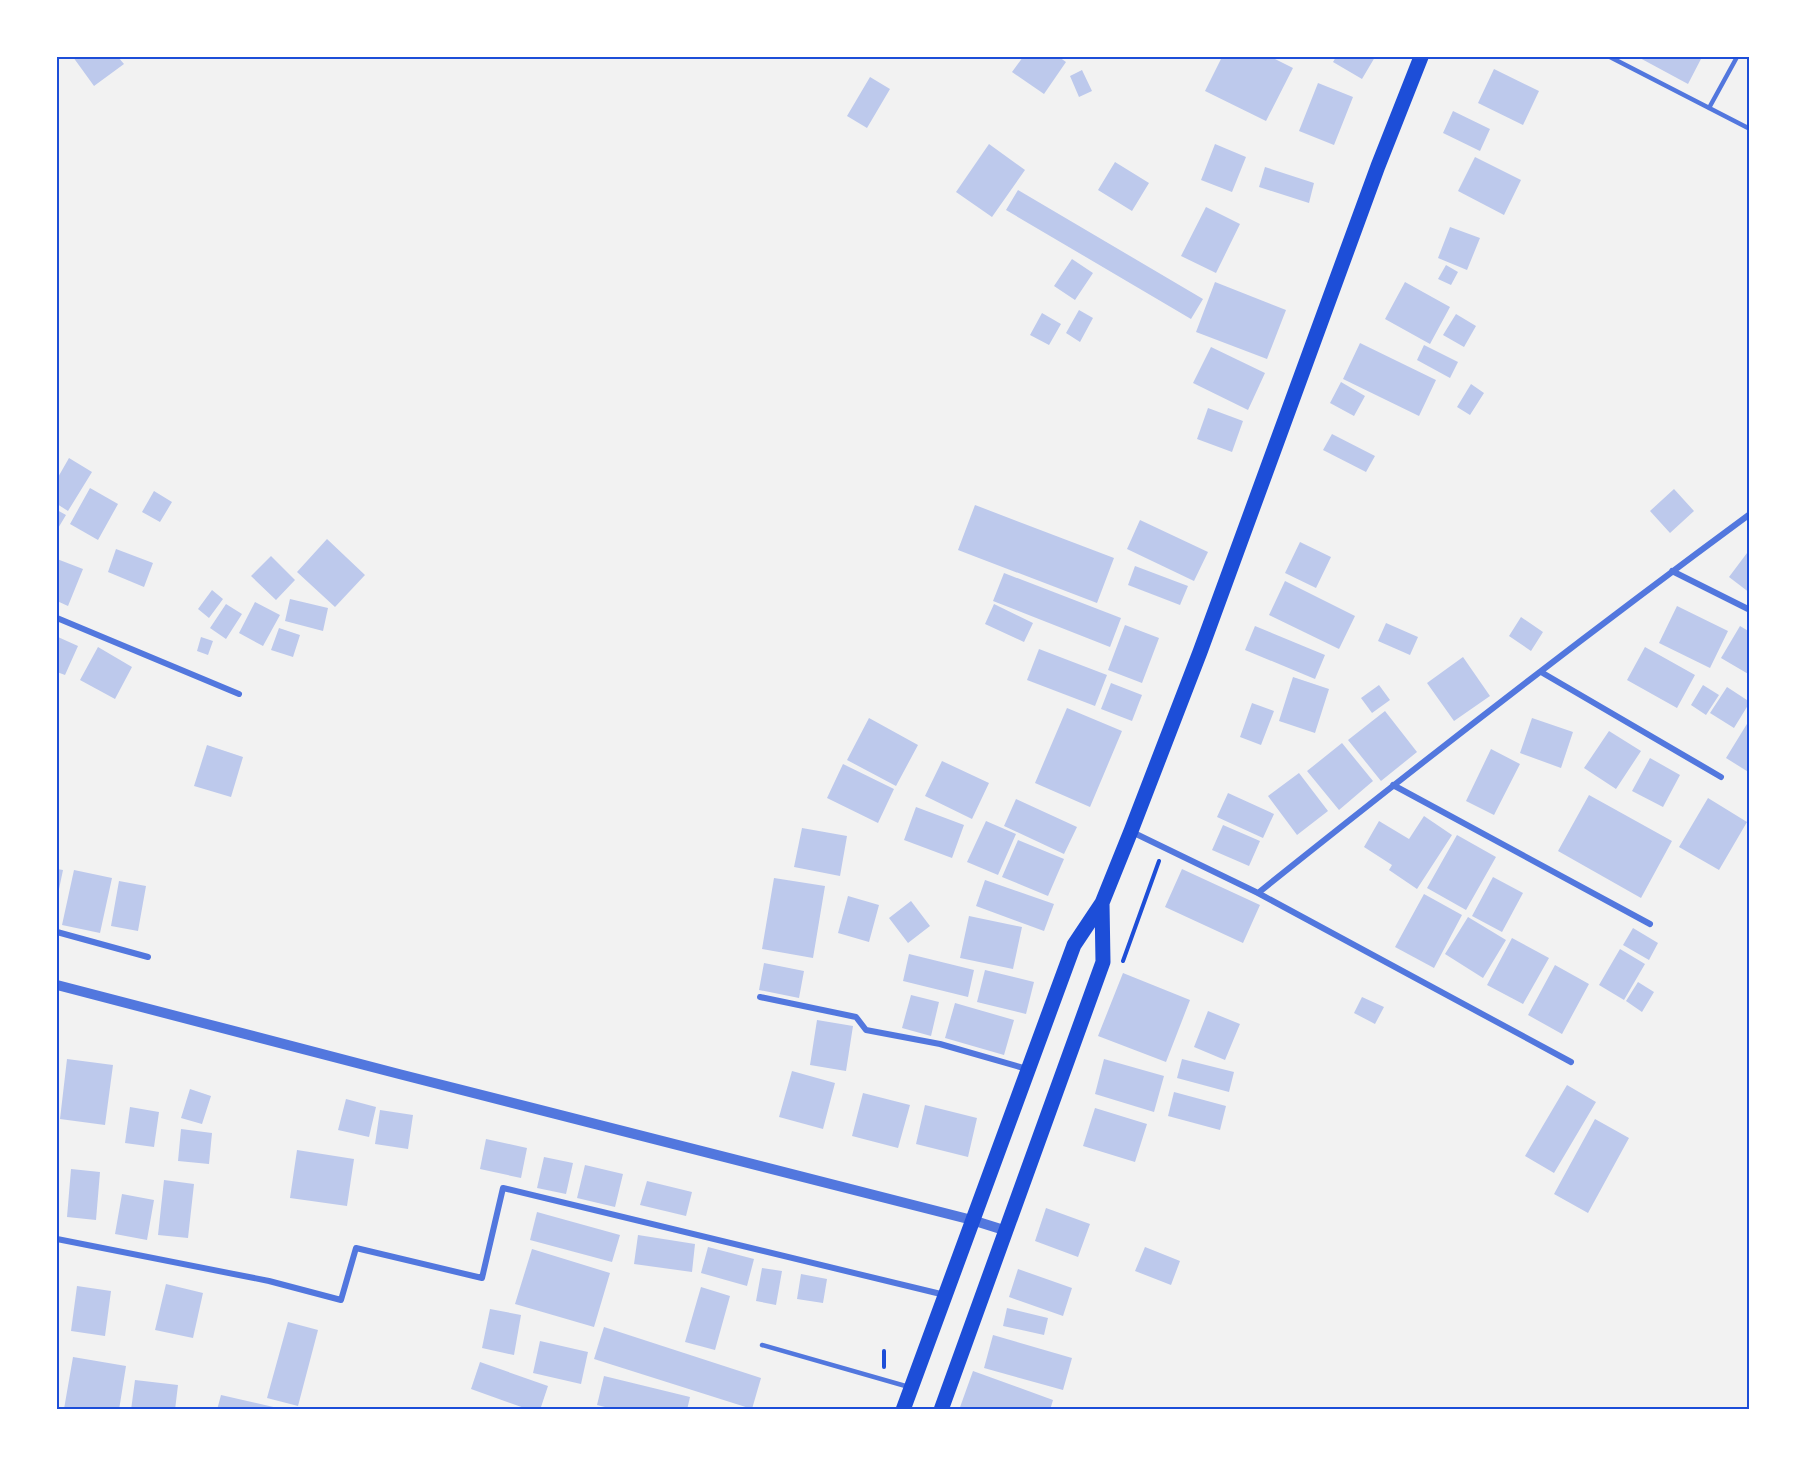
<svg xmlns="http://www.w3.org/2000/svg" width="1807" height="1467" viewBox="0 0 1807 1467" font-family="Helvetica,sans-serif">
<rect width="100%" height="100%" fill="#f2f2f2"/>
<!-- building -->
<path fill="#bdc9ec" d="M73,57h45l6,7 -30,22z
M1023,57h36l7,5 -22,32 -32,-22z
M1222,57h49l22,11 -27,53 -61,-30z
M1336,57h39l-13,22 -29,-17z
M1638,57h64l-14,27z
M1494,69l45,22 -16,34 -45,-22z
M1082,70l10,21 -13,6 -9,-21z
M870,77l20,12 -23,39 -20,-12z
M1318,83l35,14 -19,48 -35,-14z
M1453,111l37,18 -10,22 -37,-18z
M989,144l36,26 -33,47 -36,-25z
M1215,144l31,13 -14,35 -31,-12z
M1475,157l46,23 -17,35 -46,-24z
M1115,162l34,21 -17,28 -34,-21z
M1265,167l49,16 -5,20 -50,-16z
M1018,190l185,109 -12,20 -185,-109z
M1206,207l34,17 -24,49 -35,-17z
M1450,227l30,11 -13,32 -29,-12z
M1072,259l21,14 -18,27 -21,-14z
M1446,265l12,7 -7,13 -13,-6z
M1215,282l71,28 -19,49 -71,-27z
M1405,282l45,25 -20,37 -45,-25z
M1079,310l14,8 -13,24 -14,-9z
M1042,313l19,11 -12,21 -19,-10z
M1456,314l20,12 -12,21 -21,-12z
M1360,343l76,37 -17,36 -76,-37z
M1424,345l34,17 -8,16 -33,-18z
M1211,347l54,26 -17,37 -55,-27z
M1341,382l24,14 -11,20 -24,-13z
M1471,384l13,9 -14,22 -13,-8z
M1208,408l35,13 -11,31 -35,-13z
M1332,434l43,22 -9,16 -43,-22z
M69,458l23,14 -24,39 -11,-7v-25z
M90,488l28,16 -20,36 -28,-16z
M1674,489l20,22 -24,22 -20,-22z
M154,491l18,11 -12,20 -18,-10z
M975,505l139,53 -17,45 -139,-53z
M57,510l9,5 -9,15z
M1140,520l68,32 -14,29 -67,-32z
M327,539l38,36 -30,32 -38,-35z
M1300,542l31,15 -15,31 -31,-15z
M116,549l37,14 -9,24 -36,-15z
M1750,549v44l-21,-16z
M271,556l24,24 -19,20 -25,-24z
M57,559l26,10 -15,37 -11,-5z
M1135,566l53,20 -8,19 -52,-20z
M1004,573l117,45 -11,29 -117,-46z
M1285,581l70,35 -16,33 -70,-34z
M212,590l11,9 -14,19 -11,-9z
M290,599l38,9 -5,23 -38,-10z
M255,602l25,13 -17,31 -24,-13z
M226,604l16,10 -16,25 -16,-11z
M994,604l39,19 -9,19 -39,-18z
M1677,606l51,25 -18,37 -51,-25z
M1521,617l22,15 -12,19 -22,-15z
M1386,623l32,14 -8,18 -32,-14z
M1125,625l34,13 -17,45 -34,-13z
M1255,626l70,29 -10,24 -70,-29z
M1740,626l10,6v43l-29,-17z
M279,628l21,7 -7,22 -22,-7z
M58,637l20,9 -13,29 -8,-3z
M201,637l12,4 -5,14 -11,-4z
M98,647l34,20 -17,32 -35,-19z
M1645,647l50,28 -18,33 -50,-28z
M1039,649l68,26 -12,31 -68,-26z
M1463,657l27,39 -36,25 -27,-38z
M1293,677l36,12 -14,44 -36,-12z
M1111,683l31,12 -10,26 -31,-12z
M1379,685l11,15 -18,13 -11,-15z
M1703,685l16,10 -13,20 -15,-10z
M1727,687l23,15 -16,26 -24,-15z
M1252,703l22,8 -13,34 -21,-8z
M1067,708l55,23 -32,76 -55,-24z
M1385,711l32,41 -36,29 -33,-41z
M869,718l49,27 -22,41 -49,-26z
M1532,718l41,14 -12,36 -41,-15z
M1750,719v54l-24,-15z
M1609,731l32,20 -25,38 -32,-21z
M1342,743l31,38 -34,29 -32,-39z
M207,745l36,12 -12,40 -37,-11z
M1491,749l29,15 -26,51 -28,-14z
M1650,758l30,17 -17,32 -31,-16z
M942,761l47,22 -17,36 -47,-23z
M843,764l51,25 -16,34 -51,-25z
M1299,773l29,38 -31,24 -29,-39z
M1228,793l46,21 -11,24 -46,-21z
M1589,795l83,46 -31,57 -83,-47z
M1708,798l39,24 -28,48 -40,-23z
M1016,799l61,28 -13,27 -60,-28z
M916,807l48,18 -12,33 -48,-18z
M1424,816l28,19 -35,54 -28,-19 3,-5 -28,-18 15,-26 30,18z
M986,821l30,13 -18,41 -31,-13z
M1223,825l37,16 -11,25 -37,-16z
M802,828l45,8 -7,40 -46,-9z
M1457,835l39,22 -30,53 -39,-22z
M1018,840l46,19 -16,37 -46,-19z
M57,869l6,1 -5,24h-1z
M1182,869l78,36 -17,38 -78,-36z
M74,870l38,8 -12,55 -38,-8z
M1493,877l30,16 -21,39 -30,-16z
M774,878l51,8 -12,72 -51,-9z
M985,880l69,24 -10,27 -68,-25z
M119,881l27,5 -8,45 -27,-5z
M1424,894l38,21 -28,53 -39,-21z
M848,896l31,9 -10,37 -31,-9z
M911,901l19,25 -22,17 -19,-25z
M969,916l53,11 -9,42 -53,-11z
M1468,917l38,23 -23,38 -38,-24z
M1633,928l25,15 -9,17 -26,-15z
M1512,938l37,20 -26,46 -36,-19z
M1620,949l25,15 -21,36 -25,-15z
M909,954l65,16 -6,27 -65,-16z
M764,963l40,8 -5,27 -40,-8z
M1555,965l34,19 -27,50 -34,-19z
M985,970l49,12 -8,32 -49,-12z
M1123,973l67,27 -24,62 -68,-26z
M1638,982l16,10 -12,20 -16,-11z
M911,995l28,7 -8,34 -29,-8z
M1362,997l22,10 -9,17 -21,-11z
M955,1003l59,17 -10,35 -59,-17z
M1208,1011l32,13 -15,36 -31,-13z
M817,1020l36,6 -7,45 -36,-6z
M67,1059l46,6 -8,60 -45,-6z
M1104,1059l60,17 -10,36 -59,-18z
M1182,1059l52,13 -5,20 -52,-14z
M792,1071l43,12 -12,46 -44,-12z
M1567,1085l29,17 -42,71 -29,-17z
M190,1089l21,7 -9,28 -21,-6z
M1174,1092l52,14 -6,24 -52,-14z
M863,1093l47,12 -12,43 -46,-12z
M346,1099l30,8 -7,30 -31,-7z
M925,1105l52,13 -9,39 -52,-13z
M130,1107l29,5 -5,35 -29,-4z
M1095,1108l52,16 -12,38 -52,-16z
M380,1110l33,5 -5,34 -33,-5z
M1595,1119l34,19 -41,75 -34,-19z
M181,1129l31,4 -3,31 -31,-3z
M486,1139l41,9 -6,30 -41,-9z
M297,1150l57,9 -7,47 -57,-8z
M544,1157l29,6 -7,31 -29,-6z
M585,1165l38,9 -8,33 -38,-9z
M71,1169l29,3 -4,48 -29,-3z
M164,1180l30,4 -6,54 -30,-3z
M647,1181l45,11 -6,24 -46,-11z
M122,1194l32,6 -7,40 -32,-6z
M1046,1208l44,16 -12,33 -43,-16z
M537,1212l83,23 -8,27 -82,-22z
M638,1235l57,9 -3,28 -58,-8z
M708,1247l46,12 -7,27 -46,-13z
M1145,1247l35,14 -9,24 -36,-14z
M532,1249l78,24 -16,54 -79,-23z
M762,1268l20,3 -6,34 -20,-4z
M1018,1269l54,19 -9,28 -54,-19z
M801,1274l26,5 -4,24 -26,-4z
M166,1284l37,9 -10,45 -38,-8z
M77,1286l34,5 -6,45 -34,-5z
M701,1287l29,9 -15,54 -30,-8z
M1007,1308l41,10 -4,17 -41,-9z
M490,1309l31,6 -7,40 -32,-7z
M288,1322l30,8 -20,76 -31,-8z
M604,1327l157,51 -9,31 -158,-50z
M993,1335l79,23 -9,32 -79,-22z
M540,1341l48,11 -7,32 -48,-11z
M73,1357l53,9 -7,44 -55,-1z
M480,1362l68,24 -8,24h-10l-59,-21z
M973,1371l80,29 -3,10h-91z
M604,1376l86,21 -3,13h-70l-20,-5z
M135,1380l43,5 -3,25h-44z
M221,1395l61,14v1h-65z"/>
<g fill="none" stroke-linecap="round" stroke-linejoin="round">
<!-- path -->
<path stroke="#1d4ed8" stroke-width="4" d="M1123,961l36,-100
M884,1367v-16"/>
<!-- service -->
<path stroke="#5277de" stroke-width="4.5" d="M1610,57l140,72
M1709,108l28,-51
M762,1345l147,42"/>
<!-- minor -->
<path stroke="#5277de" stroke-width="6" d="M1672,571l78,39
M57,618l182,76
M1541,672l180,105
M1393,785l257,139
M1132,832l126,61 313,169
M1258,893c161,-129 325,-256 492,-379
M57,932l91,25
M760,997l96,20 10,13 74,14 87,25
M57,1239l212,42 72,19 15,-52 126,30 21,-90 442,107"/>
<!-- tertiary -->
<path stroke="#5277de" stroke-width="10" d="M57,985l342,89 573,146 35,11"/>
<!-- primary -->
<path stroke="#1d4ed8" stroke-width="15" d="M903,1410l171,-465 28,-42 29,-72 69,-179 178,-486 43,-109
M941,1410l162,-448 -1,-59"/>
</g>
<!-- border -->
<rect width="1807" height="1467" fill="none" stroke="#ffffff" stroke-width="117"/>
<rect x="58" y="58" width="1690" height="1350" fill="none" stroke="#1d4ed8" stroke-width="2"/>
</svg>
